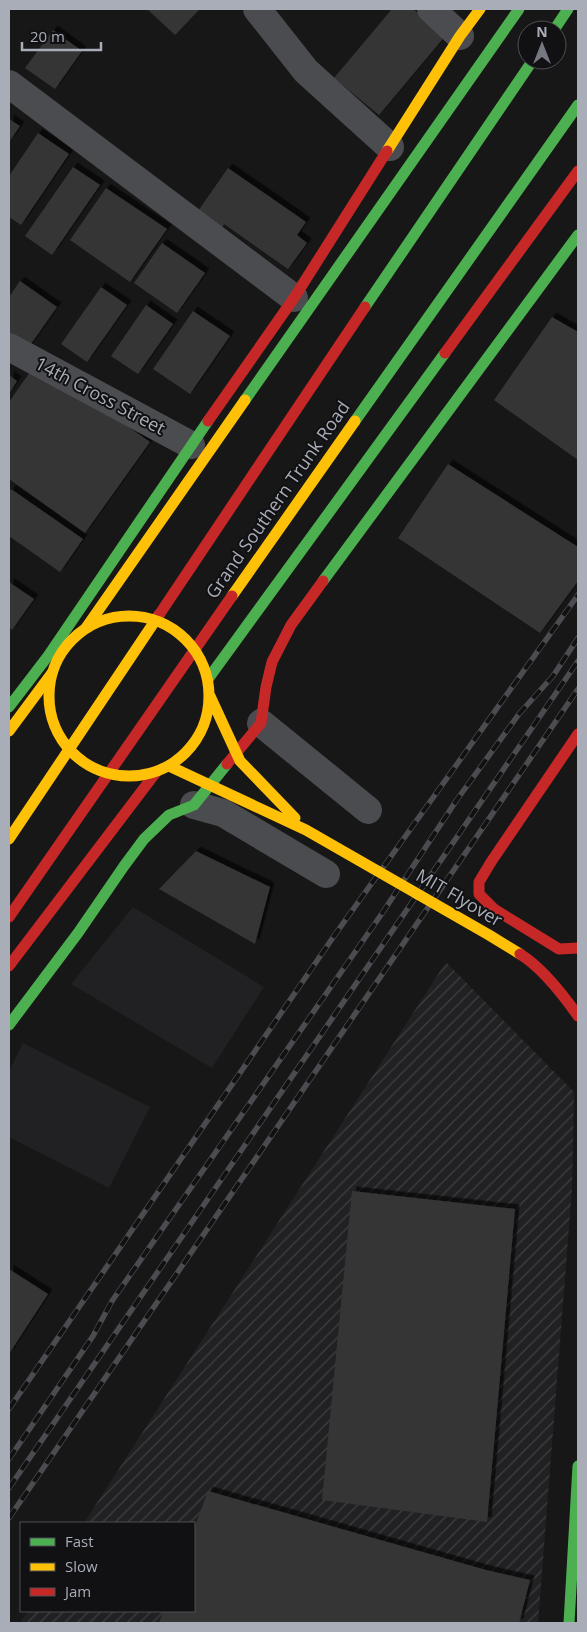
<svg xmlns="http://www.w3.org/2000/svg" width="587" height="1632" viewBox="0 0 587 1632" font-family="'Open Sans',sans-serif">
<defs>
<pattern id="industrial-furrows" width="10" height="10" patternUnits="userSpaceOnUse" patternTransform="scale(1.25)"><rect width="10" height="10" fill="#212123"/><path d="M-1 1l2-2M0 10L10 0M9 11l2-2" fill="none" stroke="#3e3f41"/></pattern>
<filter id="shadow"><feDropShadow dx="4.5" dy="-4.5" stdDeviation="0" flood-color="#0009"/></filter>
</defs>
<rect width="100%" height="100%" fill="#171717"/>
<!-- built -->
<path fill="#212123" d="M133,907l131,80 -52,81 -141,-84z
M23,1043l127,64 -41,81 -100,-51v-66z"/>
<!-- industrial -->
<path fill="url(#industrial-furrows)" d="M446,962l128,130 -2,96 -34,435h-518l8,-12h166v-88h-110z"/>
<!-- building -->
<path fill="#353536" filter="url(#shadow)" d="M147,9h53l-25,26z
M392,9h21l33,26 -67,80 -45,-37z
M53,30l29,21 -27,38 -30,-21z
M9,119l11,7 -11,16z
M38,133l31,21 -48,71 -12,-8v-41z
M73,167l27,18 -48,70 -27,-19z
M228,168l78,54 -9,13 10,8 -19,26 -64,-45 -2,4 -24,-17z
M106,188l61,41 -37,53 -60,-42z
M162,243l43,30 -28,40 -43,-30z
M20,281l37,26 -31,44 -17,-12v-42z
M101,287l26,18 -40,57 -26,-18z
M146,305l27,19 -35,50 -27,-18z
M193,311l37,25 -40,58 -37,-25z
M552,317l26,15v128l-84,-60z
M37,362l113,80 -65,91 -76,-54v-77z
M9,375l8,6 -8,13z
M448,464l130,83v34l-38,52 -142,-95z
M11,489l72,50 -23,33 -51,-36v-43z
M9,582l25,17 -22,31 -3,-3z
M196,851l74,36 -15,57 -96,-55z
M352,1191l163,18 -28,313 -165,-22z
M9,1269l39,25 -39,60z
M208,1491l278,79 44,10 -11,43h-360l5,-12h30v-82z"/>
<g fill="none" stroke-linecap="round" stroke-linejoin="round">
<!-- street -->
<path stroke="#4b4c50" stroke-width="28" d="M257,9l49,62 84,76
M431,9l29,27
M9,84l285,214
M9,347l182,98
M261,723l107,87
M194,805l29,8 103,61"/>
<!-- fast -->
<path stroke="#4caf50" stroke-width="11" d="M554,30l14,-21
M365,307l168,-247
M245,400l274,-391
M355,421l223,-316
M323,581l255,-346
M208,679l237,-326
M9,707l39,-51 160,-235
M9,1025l69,-92 46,-67 20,-27 25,-24 25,-10 33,-41
M569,1623l9,-157"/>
<!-- slow -->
<path stroke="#ffc107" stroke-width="11" d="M387,151l73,-115 20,-27
M232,596l123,-175
M86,628l159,-228
M9,731l43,-58
M9,839l150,-224"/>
<!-- jam -->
<path stroke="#c62828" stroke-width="11" d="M445,353l133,-182
M208,421l86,-123 93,-147
M159,615l206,-308
M578,734l-87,128 -12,20v12l15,15 65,40 19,-1
M227,764l34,-41 5,-36 6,-25 19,-37 32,-44
M9,917l223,-321
M9,966l148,-195"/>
<!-- rail casing -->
<g stroke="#4b4c4f" stroke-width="5.5">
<path id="rail" d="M9,1409l325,-473 244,-341
M9,1459l84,-123 19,-35 271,-389 73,-111 63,-87 34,-38 25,-38
M9,1488l569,-827
M9,1518l569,-829"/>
</g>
<!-- rail -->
<use href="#rail" stroke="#111113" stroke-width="4" stroke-dasharray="11" stroke-linecap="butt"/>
<!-- slow-bridge -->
<path stroke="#ffc107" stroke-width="11" d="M49 696a80 80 0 1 1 160 0a80 80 0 1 1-160 0Z
M210,696l30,65 55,57
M169,766l137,64 183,105 31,19"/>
<!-- jam-bridge -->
<path stroke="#c62828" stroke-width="11" d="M520,954c21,13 44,42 58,62"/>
</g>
<g text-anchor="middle" stroke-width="4" stroke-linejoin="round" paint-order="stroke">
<!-- street labels -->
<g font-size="18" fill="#a8adb8" stroke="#111113">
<text transform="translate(100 396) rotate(28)" y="6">14th Cross Street</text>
<text transform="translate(278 500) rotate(-55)" y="6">Grand Southern Trunk Road</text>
<text transform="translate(459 898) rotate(30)" y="6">MIT Flyover</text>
</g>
</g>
<!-- border -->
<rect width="587" height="1632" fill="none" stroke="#a8adb8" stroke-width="20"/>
<!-- legend -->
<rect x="20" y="1522" width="175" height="90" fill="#111113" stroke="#4d4f55"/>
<rect x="30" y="1538" width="25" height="8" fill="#4caf50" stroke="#4d4f55"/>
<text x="65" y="1547" font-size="15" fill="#a8adb8">Fast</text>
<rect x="30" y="1563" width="25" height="8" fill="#ffc107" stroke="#4d4f55"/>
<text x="65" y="1572" font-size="15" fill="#a8adb8">Slow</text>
<rect x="30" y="1588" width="25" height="8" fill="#c62828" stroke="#4d4f55"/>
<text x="65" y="1597" font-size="15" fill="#a8adb8">Jam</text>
<!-- north arrow -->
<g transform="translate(542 45)"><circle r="24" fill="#111113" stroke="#4d4f55"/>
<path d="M0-4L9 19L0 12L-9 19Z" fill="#757880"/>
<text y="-8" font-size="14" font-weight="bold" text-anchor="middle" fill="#a8adb8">N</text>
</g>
<!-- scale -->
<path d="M22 42v8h79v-8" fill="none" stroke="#a8adb8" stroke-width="2.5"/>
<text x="30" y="42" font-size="15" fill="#a8adb8" stroke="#111113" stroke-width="4" paint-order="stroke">20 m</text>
</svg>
